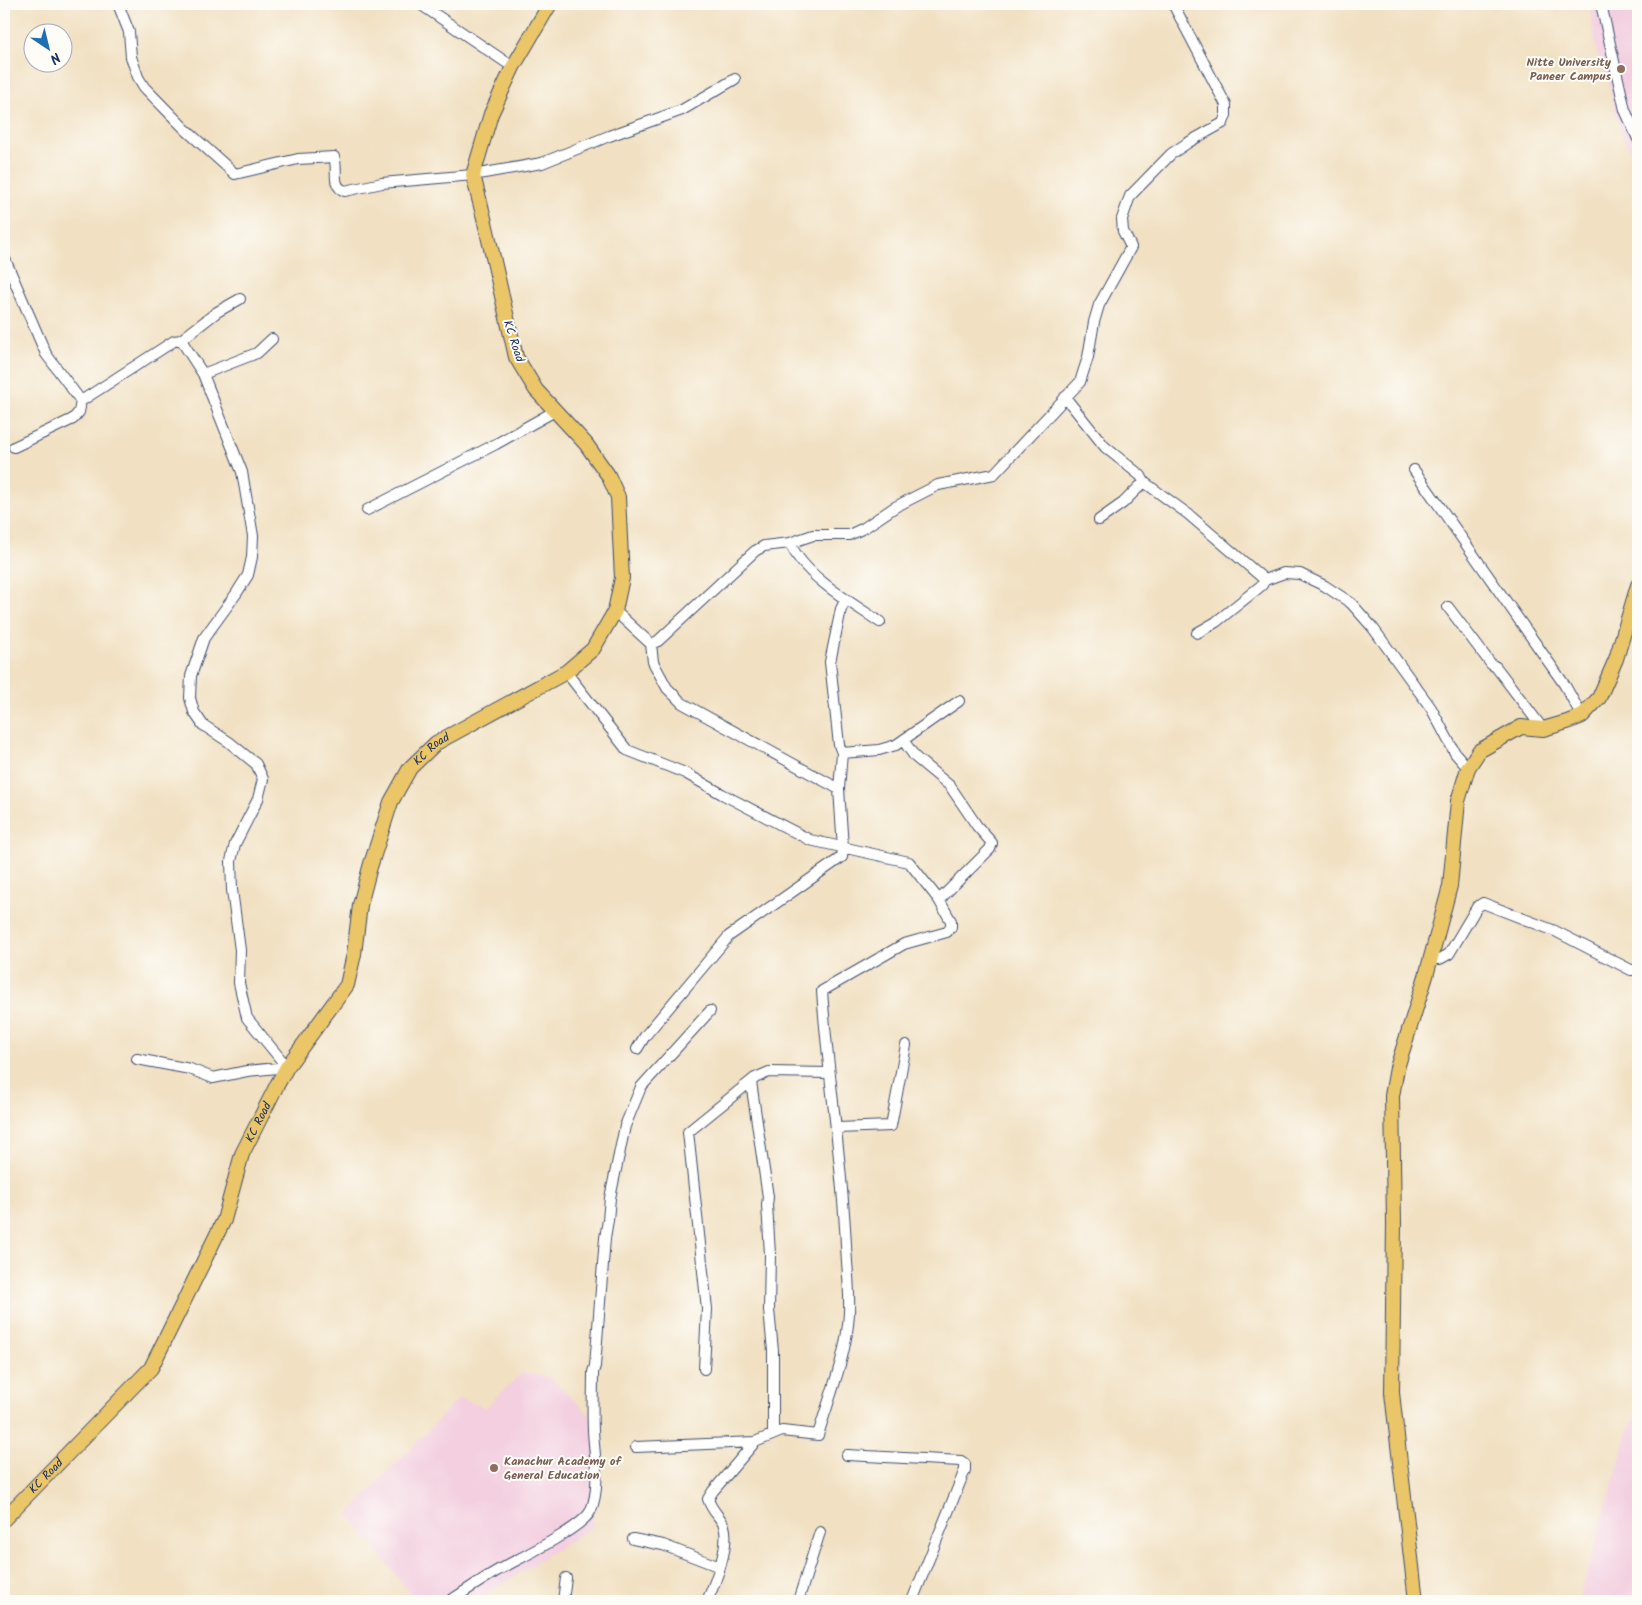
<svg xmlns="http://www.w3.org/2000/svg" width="1642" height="1605" viewBox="0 0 1642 1605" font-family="Kalam,sans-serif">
<rect width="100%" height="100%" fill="#fdfcf7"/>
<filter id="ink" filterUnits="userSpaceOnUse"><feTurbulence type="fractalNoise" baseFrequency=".02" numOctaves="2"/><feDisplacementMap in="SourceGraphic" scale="10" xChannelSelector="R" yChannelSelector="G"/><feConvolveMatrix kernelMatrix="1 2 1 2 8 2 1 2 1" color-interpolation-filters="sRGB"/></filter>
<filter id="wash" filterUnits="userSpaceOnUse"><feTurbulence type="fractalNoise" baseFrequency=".0096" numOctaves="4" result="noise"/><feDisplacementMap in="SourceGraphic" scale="20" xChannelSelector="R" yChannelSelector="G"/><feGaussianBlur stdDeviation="1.12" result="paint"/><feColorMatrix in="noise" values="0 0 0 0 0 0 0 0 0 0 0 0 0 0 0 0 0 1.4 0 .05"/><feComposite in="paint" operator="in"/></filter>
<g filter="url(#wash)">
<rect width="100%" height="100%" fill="#f1e0c1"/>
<!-- built -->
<path fill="#f3cfe0" d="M1589,4h49v158l-13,-20 -8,-23 -8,-34 -12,-32z
M522,1373l28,4 48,46 -5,103 -117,75h-60l-68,-87 111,-116 26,10z
M1638,1416v185h-59l50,-173z"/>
</g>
<g filter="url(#ink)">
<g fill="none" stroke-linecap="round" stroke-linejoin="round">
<!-- minor casing -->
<g stroke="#3b4a6d" stroke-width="12">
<path id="minor" d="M118,4l11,28 2,25 7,20 6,10 42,43 49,44 63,-15 36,-2c5,12 -4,29 11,34l37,-8 91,-8 69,-12 67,-27 73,-26 53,-31
M420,4l93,63
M1601,4l24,106 13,29
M4,257l42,97 35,47 -2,11 -6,7 -59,28
M203,374l54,-21 15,-14
M1065,397l40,50 36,29 3,6 44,32 77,66
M81,401l93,-60 7,-1 36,-28 23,-13
M1414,470l150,214 18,32
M367,510l129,-66 59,-33
M1099,520l24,-17 21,-21
M790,543l23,-8h36l15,-7 31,-21 43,-22 56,-11 86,-92 8,-25 6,-35 5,-17 32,-58 -8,-16 -1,-12 8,-23 41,-42 18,-12 34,-19 3,-8v-10l-53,-101
M1448,607l43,57 5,3 47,62
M615,611l36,33 2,18 14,26 15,15 157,86
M1197,633l19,-11 46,-37 3,-5 19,-7 16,1 25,12 26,17 22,25 58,80 24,45 13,15
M651,644l7,-3 97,-90 9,-5 26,-3c14,33 60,59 90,79
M566,672l61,78 58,23 37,21 88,46 99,22 30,38 12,21v6l-4,5 -43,12 -82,47c6,85 20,168 24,254 1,22 4,45 3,68 -2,41 -19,82 -31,122l-36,-4 -27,11 -42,49 -5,8c4,13 13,18 16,27 6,19 -9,57 -17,75
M903,740l12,17 35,29 27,40 15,17 -2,6 -51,51
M842,753l37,-3 17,-5 63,-44
M1431,959h9l9,-5 28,-47 6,-4 72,28 76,39h7
M637,1049l8,-13 84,-100 113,-79 1,-9 -4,-59 3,-36 -3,-8 -9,-83 11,-53 5,-10
M137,1059l53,10 23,9 34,-7 40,-4 -40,-49 -8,-35 1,-33 -8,-60 -1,-29 4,-17 23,-45 5,-20 -7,-15 -27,-22 -26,-17 -9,-13 -4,-14 1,-22 13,-38 32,-44 12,-19 4,-18 1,-21 -11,-64 -39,-98 -22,-34
M751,1082l17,115 -1,8 3,49 -1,56 4,41v83
M837,1128l54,-2 15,-81
M704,1369l3,-60 -19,-177 67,-54 14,-6 60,1
M636,1447l119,-5
M847,1455l114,6 4,3v6l-53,131
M633,1539l30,6 57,22
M450,1601c15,-10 30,-20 45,-29 20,-12 89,-44 96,-62 10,-24 3,-55 2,-80 -1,-19 0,-38 0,-58l2,-6 10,-128 3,-18 2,-22 15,-72 16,-39 69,-76
M563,1601l3,-23
M798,1601l22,-69"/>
</g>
<!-- major casing -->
<g stroke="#3b4a6d" stroke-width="16">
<g id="major">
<path id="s1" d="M4,1519l147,-151 73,-148 18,-66 35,-69 10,-18 60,-82 7,-31 6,-49 10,-38 21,-65 19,-34 26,-25 130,-71 27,-23 22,-38 7,-33 -4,-81 -10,-22 -22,-31 -50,-54 -20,-33 -32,-139 -11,-43 18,-61 22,-47 37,-63"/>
<path d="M1416,1601l-24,-208 2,-170 -2,-127 5,-28 29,-92 24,-90 8,-85 10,-33 11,-17 42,-24 22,2 24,-7 15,-6 17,-18 17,-39 22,-74"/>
</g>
</g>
<!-- minor -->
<use href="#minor" stroke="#fff" stroke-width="10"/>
<!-- major -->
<use href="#major" stroke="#ebc669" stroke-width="14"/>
</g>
</g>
<!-- markers -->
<g fill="#8d6e63" stroke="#fdfcf7" stroke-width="2">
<circle cx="1621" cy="69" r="5"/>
<circle cx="494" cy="1468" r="5"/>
</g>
<g text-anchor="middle" stroke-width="4" stroke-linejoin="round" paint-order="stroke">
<!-- education labels -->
<g font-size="12" font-weight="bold" fill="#785e54" stroke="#fdfcf7" text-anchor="end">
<text x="1611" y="66">Nitte University<tspan x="1611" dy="14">Paneer Campus</tspan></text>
<text x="504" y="1465" text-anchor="start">Kanachur Academy of<tspan x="504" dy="14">General Education</tspan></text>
</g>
<!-- street labels -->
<g font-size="12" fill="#1b2f5e" stroke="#fdfcf7">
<text transform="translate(514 341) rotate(72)" y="4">KC Road</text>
<text dy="4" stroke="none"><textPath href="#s1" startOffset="900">KC Road</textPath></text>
<text dy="4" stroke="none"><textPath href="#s1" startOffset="480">KC Road</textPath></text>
<text dy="4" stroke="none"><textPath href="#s1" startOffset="60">KC Road</textPath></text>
</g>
</g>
<!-- margin -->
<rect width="1642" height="1605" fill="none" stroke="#fdfcf7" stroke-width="20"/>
<!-- north arrow -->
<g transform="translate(48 48) rotate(145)"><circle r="24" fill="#fdfcf7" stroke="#a3aaba"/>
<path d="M0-4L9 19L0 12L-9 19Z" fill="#1f6fb2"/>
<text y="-8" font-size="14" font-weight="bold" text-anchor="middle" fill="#1b2f5e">N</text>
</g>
</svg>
